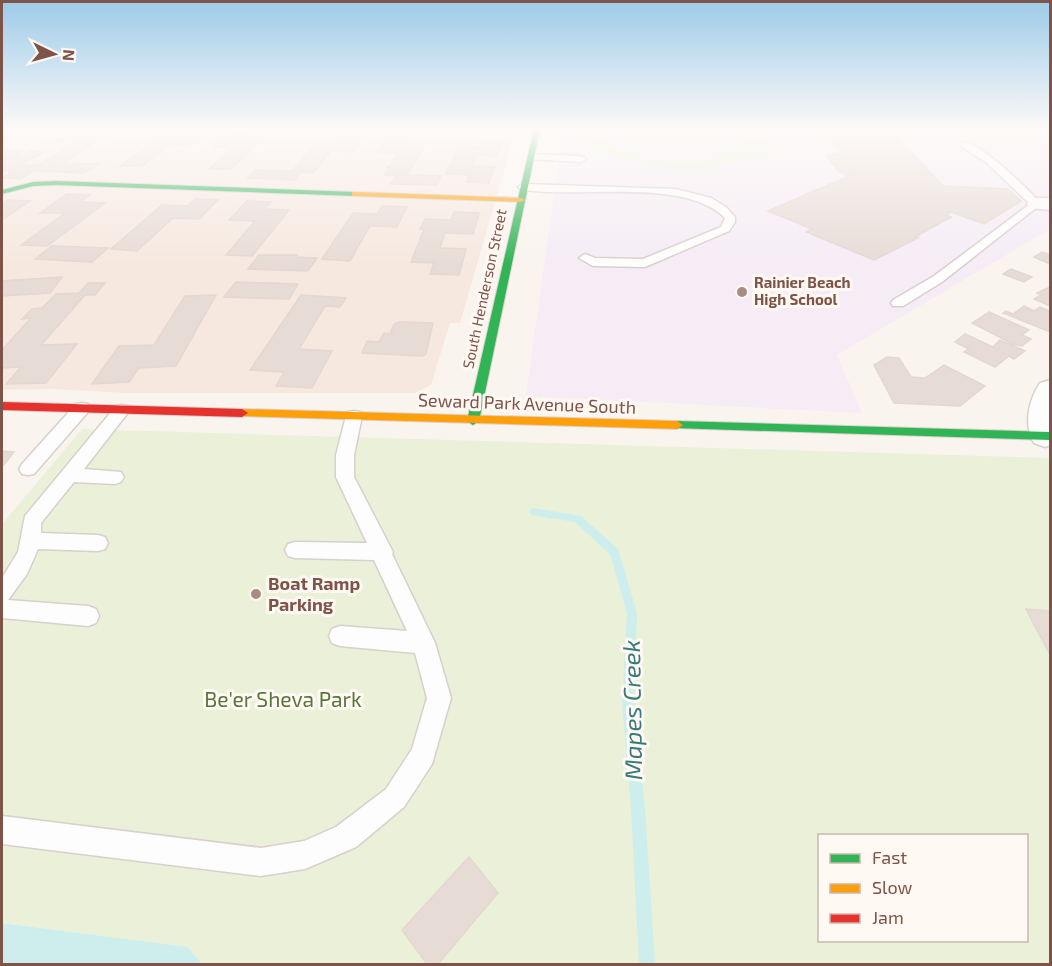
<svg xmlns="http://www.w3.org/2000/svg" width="1052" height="966" viewBox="0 0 1052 966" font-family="'Exo 2',sans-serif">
<rect width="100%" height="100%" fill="#faf4ef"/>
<!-- residential -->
<path fill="#f6e8df" d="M2,129h167l344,11 -53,183h-10l-19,62 -16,8h-287l-76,-4 -50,1z"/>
<!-- education -->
<path fill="#f5ecf6" d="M563,129h487v100l-213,126 25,58 -336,-17z"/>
<!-- green -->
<path fill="#eaf1d8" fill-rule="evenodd" d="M582,129h18c1,37 118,39 143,15l1,-6 -4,-9h21l14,29c-8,0 -16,-1 -23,-1 -10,1 -21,7 -32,9 -38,6 -83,3 -118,-14 -10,-5 -20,-11 -20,-23z
M620,129h99l5,13 -104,-3z
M940,129h110v13l-98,-3z
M82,429l968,29v506h-848l-14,-17 -186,-24v-399zM820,836h206v104h-206z"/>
<!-- water -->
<path fill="#ceeeed" d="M2,923l186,24 14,17h-200z"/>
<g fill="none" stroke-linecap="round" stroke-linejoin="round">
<!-- stream -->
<path fill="#ceeeed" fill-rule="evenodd" d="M534,508l47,8 37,33 19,64 -3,89 11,107 10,155h-16l-8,-155 -9,-107 5,-89 -17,-59 -35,-32 -44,-7 -2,-3 2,-3z"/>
</g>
<!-- building -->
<path fill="#e7dbd5" stroke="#e4d6d0" stroke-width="1.5" d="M77,129h20l-9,6h20l-45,28 34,1 -13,9 -46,-2 14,-8h-11l35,-21 -20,-1z
M788,129h102l53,57 65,3 13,12 -37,23 -33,-12 -5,3 5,2 -36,20 3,1 -44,22 -68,-28 6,-3 -44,-18 81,-35 -11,-5 -11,-15 16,-4 -11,-10 -15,-2 -7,-10z
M45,130h10l-25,11 -28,-1v-5l4,-3 31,1z
M189,132l20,1 -17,13 -21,-1 -29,21h-21l41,-29 20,1z
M229,134h19l-6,6h21l-33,29h-21l25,-21 -21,-1z
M344,137l19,1 -10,14 -22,-1 -18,22 -12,-1 -6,8 -48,-2 9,-8 36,1 26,-29 21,1z
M386,139h20l-3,6 21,1 -17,29 34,1 -4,9 -46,-1 5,-8 -12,-1 5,-7h-3l5,-3 7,-12 -22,-1z
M483,141l19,1 -5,14 -21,-1 -4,11 23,1 -6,16 -23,-1 3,-7 -23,-1 13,-28 21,1z
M7,150l15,1 -8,4h8l7,-4 15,1 -23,13h23l-23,14 -19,-1 11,-7h-11v-5l7,-4h-7v-9z
M67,194l23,1 -10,7 25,1 -58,43 -26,-1 44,-32h-25z
M195,199l23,1 -19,19 -26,-1 -36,33 -26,-2 51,-44 26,1z
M7,200l23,1 -28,19v-16z
M247,201l24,1 -7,7 25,1 -37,46 -26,-1 29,-34 -26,-1z
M382,206l25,1 -10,20 -27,-1 -20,35 -28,-2 31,-46 24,1z
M454,212l25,1 -6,21 -28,-1 -5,15 26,1 -7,26 -29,-1 4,-11 -23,-1 13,-33h-4l5,-10 26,1z
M52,246l56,2 -16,14 -57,-3z
M1042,252l8,3v9l-16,-7z
M259,255h38l-1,2 21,1 -9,13 -60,-2z
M1011,269l21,8 -8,5 -21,-8z
M62,277l-12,16 -48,3v-15z
M236,282l62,2 -9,15 -65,-2z
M88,283h17l-10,12h-10l-44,50 36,-1 -31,39 -40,1 15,-17 -19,1v-18l29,-32 -9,1 10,-10 10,-1 14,-14 23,-1z
M1050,287v19l-16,-7 7,-4 -4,-2z
M216,295l-40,71 -37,2 -10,14 -37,2 27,-38 35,-1 31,-49z
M301,295l45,3 -6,9 -15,-1 -26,43 33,2 -20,37 -36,-2 8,-14 -34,-2z
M1024,306l10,5 6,-4 10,4v21l-47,-19 3,-2 7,3z
M989,312l40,18 -7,5 9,4 -9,7 -9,-2 -41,-21z
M400,322l33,1 -7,31 -3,2 -61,-3 5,-12 12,1 5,-9 10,1 -3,-2 3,-8z
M965,334l28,13 7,-7 25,11 -11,8 -5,-3 -14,11 -31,-15 5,-3 -14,-7z
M887,357l12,1 12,19 14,1 19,-13 41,21 -25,20 -66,-3 -20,-38z
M2,451l12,1 -12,15z
M1026,609l24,2v43l-10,-18z
M469,857l29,36 -60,71h-11l-25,-34z"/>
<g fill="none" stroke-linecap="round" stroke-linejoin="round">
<!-- lane casing -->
<g stroke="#d9cfcb" stroke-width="3">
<path id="lane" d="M961,142c19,-1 67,47 80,62l-99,78 -39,24h-10l-2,-3 2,-3 41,-24 96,-72 -43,-41 -26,-17z
M531,154l50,2 5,3 -5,3 -53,-3v-4z
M523,184l153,5 35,9 15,9 9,10v5l-6,9 -84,36 -52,-1 -14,-8 6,-4 10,4 48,1 78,-32 4,-9c-41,-42 -150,-18 -205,-29l-2,-2z
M82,403l6,1 2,4 -2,4 -54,62 -6,1 -6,-1 -3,-5 3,-5 54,-60z
M122,405l6,1 2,4 -46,59 37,3 3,5 -3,5 -6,2 -41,-2 -33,41v10l57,2 7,2 3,6 -3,6 -7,2 -60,-2 -11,25 -19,26 80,6 8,3 3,7 -3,7 -8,3 -86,-8v-40l16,-26 7,-36 91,-110z
M354,411l6,1 2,4 -8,39v22l39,75 -1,2 43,89 16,55 -19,66 -28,43 -48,40 -51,22 -44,7 -259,-32v-28l259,32 43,-7 32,-14 50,-38 26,-40 15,-51 -12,-45 -75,-7 -8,-3 -3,-7 3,-7 8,-3 67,5 -33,-71 -79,-2 -7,-2 -3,-6 3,-6 7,-2 72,1 -31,-66v-22l10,-39 2,-4z"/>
</g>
<!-- street casing -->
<g stroke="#d9cfcb" stroke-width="3">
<path id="street" d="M1036,198h14v12l-21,-2 -2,-4 2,-4z
M1050,380v65l-5,2 -11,-4c-11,-18 -5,-44 6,-60z"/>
</g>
<!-- fast casing -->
<g stroke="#dbd0cc" stroke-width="2">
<path id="fast" d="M534,129h6l-61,292 -6,4 -6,-4z
M57,181l298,11 4,2 -4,2 -298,-11 -24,1 -31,8v-4l31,-8z
M677,421l373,11v8l-377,-12 -2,-3z"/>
</g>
<!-- slow casing -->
<g stroke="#dbd0cc" stroke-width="2">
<path id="slow" d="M355,192l166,6 4,2 -4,2 -169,-6v-4z
M242,409l435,12 6,4 -6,4 -439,-13 -2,-3z"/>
</g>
<!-- jam casing -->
<g stroke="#dbd0cc" stroke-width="2">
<path id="jam" d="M2,402l240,7 6,4 -6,4 -240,-7z"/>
</g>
<!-- lane -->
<use href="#lane" fill="#fefdfd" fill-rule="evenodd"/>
<!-- street -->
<use href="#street" fill="#fefdfd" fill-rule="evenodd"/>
<!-- fast -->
<use href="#fast" fill="#30b455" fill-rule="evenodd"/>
<!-- slow -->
<use href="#slow" fill="#ff9f0a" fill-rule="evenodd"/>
<!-- jam -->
<use href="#jam" fill="#e5322d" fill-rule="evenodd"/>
</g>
<!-- sky -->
<linearGradient id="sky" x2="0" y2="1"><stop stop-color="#9dcbea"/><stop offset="0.49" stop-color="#fdfaf8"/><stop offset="1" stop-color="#fdfaf8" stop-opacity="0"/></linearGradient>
<rect width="1052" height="265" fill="url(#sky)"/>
<!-- markers -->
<g fill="#a98c83" stroke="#fff8f3" stroke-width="2">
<circle cx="742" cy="292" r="6"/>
<circle cx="256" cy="594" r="6"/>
</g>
<g text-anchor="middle" stroke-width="6" stroke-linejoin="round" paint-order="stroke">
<!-- far-poi labels -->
<g font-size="15" font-weight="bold" fill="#7e5449" stroke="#fff8f3" text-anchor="start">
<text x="754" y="288">Rainier Beach<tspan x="754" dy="17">High School</tspan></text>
</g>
<!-- far-street labels -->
<g font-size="15" fill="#7e5449" stroke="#fff8f3">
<text transform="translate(485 289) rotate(-78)" y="5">South Henderson Street</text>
</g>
<!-- street labels -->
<g font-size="18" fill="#7e5449" stroke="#fff8f3">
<text transform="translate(527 404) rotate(2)" y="6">Seward Park Avenue South</text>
</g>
<!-- poi labels -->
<g font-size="18" font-weight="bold" fill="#7e5449" stroke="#fff8f3" text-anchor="start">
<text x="268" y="590">Boat Ramp<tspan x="268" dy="21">Parking</tspan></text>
</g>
<!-- near-park labels -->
<g font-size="21" fill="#55783a" stroke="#fff8f3">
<text x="283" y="707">Be'er Sheva Park</text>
</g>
<!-- near-water labels -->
<g font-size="24" font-style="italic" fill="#387b7c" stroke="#fff8f3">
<text transform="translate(633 710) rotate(-91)" y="8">Mapes Creek</text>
</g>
</g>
<!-- border -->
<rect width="1052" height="966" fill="none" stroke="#7e5449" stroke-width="6"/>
<!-- legend -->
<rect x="818" y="834" width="210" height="108" fill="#fff8f3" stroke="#cbb6af" stroke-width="1.5"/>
<rect x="830" y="854" width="30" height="9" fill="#30b455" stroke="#cbb6af" stroke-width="1.5"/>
<text x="872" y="864" font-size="18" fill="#7e5449">Fast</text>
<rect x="830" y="884" width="30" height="9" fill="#ff9f0a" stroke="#cbb6af" stroke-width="1.5"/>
<text x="872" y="894" font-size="18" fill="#7e5449">Slow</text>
<rect x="830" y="914" width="30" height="9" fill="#e5322d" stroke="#cbb6af" stroke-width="1.5"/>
<text x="872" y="924" font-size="18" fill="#7e5449">Jam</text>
<!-- north arrow -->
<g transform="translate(54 54) rotate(95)" stroke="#fff8f3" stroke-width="4.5" paint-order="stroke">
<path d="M0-4.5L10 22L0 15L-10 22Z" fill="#7e5449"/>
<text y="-9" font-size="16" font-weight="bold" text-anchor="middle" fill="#7e5449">N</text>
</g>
</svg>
